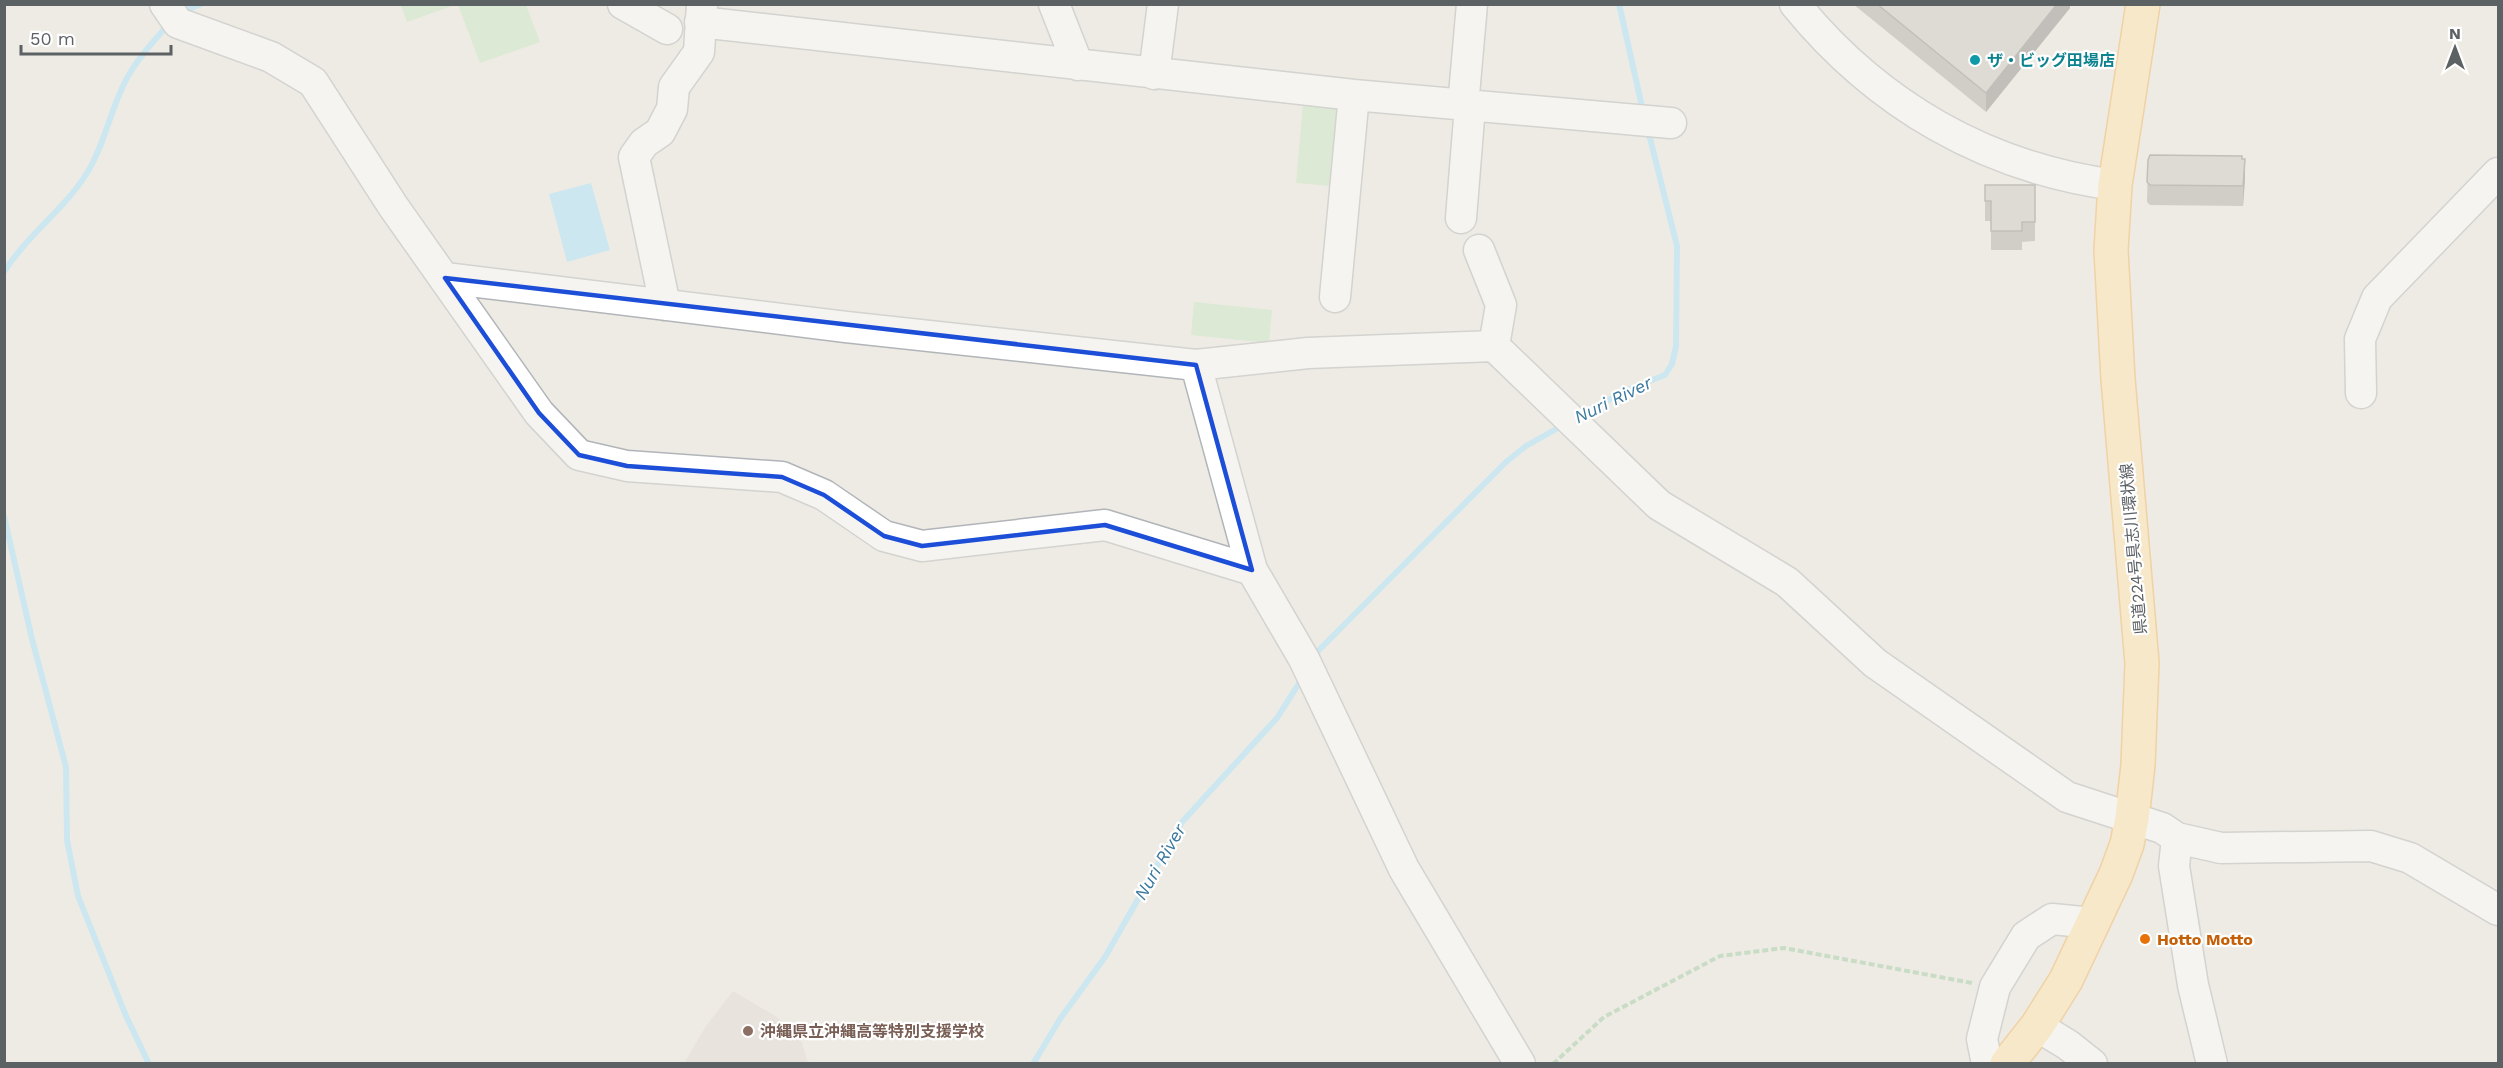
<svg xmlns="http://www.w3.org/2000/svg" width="2503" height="1068" viewBox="0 0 2503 1068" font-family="'Work Sans','Noto Sans JP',sans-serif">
<rect width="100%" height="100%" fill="#eeebe4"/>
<!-- education -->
<path fill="#e1dcd5" d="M733,991l41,24 26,21 7,24 4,3h-127l22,-37z"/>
<!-- green -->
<path fill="#c5e6c0" d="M401,5h54l-48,17z
M458,5h68l14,37 -60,21z
M1303,104l36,4 -8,78 -35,-3z
M1194,302l78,8 -3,33 -78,-8z"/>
<!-- water -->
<path fill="#a3e3ff" d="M591,183l19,67 -43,12 -18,-68z"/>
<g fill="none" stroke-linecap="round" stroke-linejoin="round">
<!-- stream -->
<path stroke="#a3e3ff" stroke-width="6" d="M1619,4l24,107
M181,12l20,-8
M4,272c24,-38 60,-62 83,-99 18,-29 23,-63 39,-93 11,-21 27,-38 42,-55
M1579,415l53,-27 33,-13 7,-11 4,-18 1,-100 -29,-116
M4,516l28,123 34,128 1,73 11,56 48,120 23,48
M1313,659l6,-9 187,-188 20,-16 39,-22
M1033,1064l27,-45 45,-62 77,-135 95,-104 26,-41"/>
<!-- minor casing -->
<g stroke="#b1b5b9" stroke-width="33">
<path id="minor" d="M165,4l13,19 93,34 42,25 80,124 146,207 40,42 48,11 155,11 42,18 60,41 38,10 183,-21 147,45
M623,4l44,25
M1054,4l24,61
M1795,4c82,101 192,164 320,181
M700,22l654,73 317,28
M1154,74l9,-70
M1463,106l9,-102
M1461,218l9,-112
M1479,250l22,55 -7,41
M445,278l401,49 350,38 112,-12 186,-7 165,159 128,77 88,81 192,134 95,31 15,10 44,10 150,-2 39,12 88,52
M1335,297l19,-202
M665,305l-31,-148 10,-14 16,-11 12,-23 2,-22 25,-35 3,-48
M1196,365l56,205 52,89 100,210 116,195
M2361,393l-1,-54 17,-41 121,-125
M2177,838l-3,28 19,119 19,79
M2037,1026l31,19 24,19
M1987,1064l-5,-25 13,-52 31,-51 26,-17 41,4"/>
</g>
<!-- major casing -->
<g stroke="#f1b35a" stroke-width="36">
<path id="major" d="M2007,1064l30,-38 29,-46 50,-106 11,-30 5,-26 6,-53 4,-102 -24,-284 -7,-129 4,-65 28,-181"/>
</g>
<!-- path -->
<path stroke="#9acaa2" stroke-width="4" stroke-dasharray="6 3" stroke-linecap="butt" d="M1553,1064l51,-47 116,-61 64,-8 188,35"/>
<!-- minor -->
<use href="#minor" stroke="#fff" stroke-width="30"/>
<!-- major -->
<use href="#major" stroke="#ffe5a8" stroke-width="33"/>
</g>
<!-- wall -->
<path fill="#aeaaa6" d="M1853,4h217v4l-84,104z
M2148,160l97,19 -2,27 -93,-1 -3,-3z
M1985,185h50v56l-13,1v8h-31v-29h-6z"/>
<!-- shaded-wall -->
<path fill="#8d8b87" d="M2057,4h13v4l-84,104v-19z
M2245,159v20l-2,27v-20z"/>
<!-- building -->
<path fill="#cac6c1" stroke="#8d8b87" stroke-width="1.5" d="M1877,4h180l-71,89z
M2150,155l92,1v3h3l-2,27 -93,-1 -3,-3 1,-22z
M1985,185h50v37h-13v9h-31v-30h-6z"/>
<!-- marked area -->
<path d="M0 0H2503V1068H0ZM445,278l751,87 56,205 -147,-45 -183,21 -38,-10 -60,-41 -42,-18 -155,-11 -48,-11 -40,-42z" fill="#eeebe4" fill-opacity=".55" fill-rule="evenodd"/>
<path fill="none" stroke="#1d4ed8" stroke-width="4.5" stroke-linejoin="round" d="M445,278l751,87 56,205 -147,-45 -183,21 -38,-10 -60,-41 -42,-18 -155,-11 -48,-11 -40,-42z"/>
<!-- markers -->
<circle fill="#0f9aa8" stroke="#fff" stroke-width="2" cx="1975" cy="60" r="6"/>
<circle fill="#e8710a" stroke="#fff" stroke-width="2" cx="2145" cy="939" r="6"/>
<circle fill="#8d6e63" stroke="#fff" stroke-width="2" cx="748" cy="1031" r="6"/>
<g text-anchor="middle" stroke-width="4.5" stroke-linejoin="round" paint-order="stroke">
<!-- culture labels -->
<g font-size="16" font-weight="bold" fill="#0d838f" stroke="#fff" text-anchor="start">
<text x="1987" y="66">ザ・ビッグ田場店</text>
</g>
<!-- street labels -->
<g font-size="16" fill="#5c6164" stroke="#fff">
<text transform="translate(2133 549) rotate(-95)" y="6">県道224号具志川環状線</text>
</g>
<!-- food labels -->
<g font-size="16" font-weight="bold" fill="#c56008" stroke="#fff" text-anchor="start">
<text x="2157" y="945">Hotto Motto</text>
</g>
<!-- education labels -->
<g font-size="16" font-weight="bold" fill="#785e54" stroke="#fff" text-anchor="start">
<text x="760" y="1037">沖縄県立沖縄高等特別支援学校</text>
</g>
<!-- water labels -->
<g font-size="18" font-style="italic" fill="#3b799f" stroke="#fff">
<text transform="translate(1613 400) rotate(-26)" y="6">Nuri River</text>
<text transform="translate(1160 862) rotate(-60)" y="6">Nuri River</text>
</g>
</g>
<!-- border -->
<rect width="2503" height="1068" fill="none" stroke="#5c6164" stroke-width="12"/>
<!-- north arrow -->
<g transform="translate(2455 48)" stroke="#ffffff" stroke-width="4.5" paint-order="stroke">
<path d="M0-4.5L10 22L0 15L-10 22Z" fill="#5c6164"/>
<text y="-9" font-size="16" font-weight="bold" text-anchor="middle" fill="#5c6164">N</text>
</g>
<!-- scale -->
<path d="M21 45v9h150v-9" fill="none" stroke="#5c6164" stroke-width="3"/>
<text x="30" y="45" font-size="18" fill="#5c6164" stroke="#ffffff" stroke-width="4.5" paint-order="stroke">50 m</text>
</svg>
